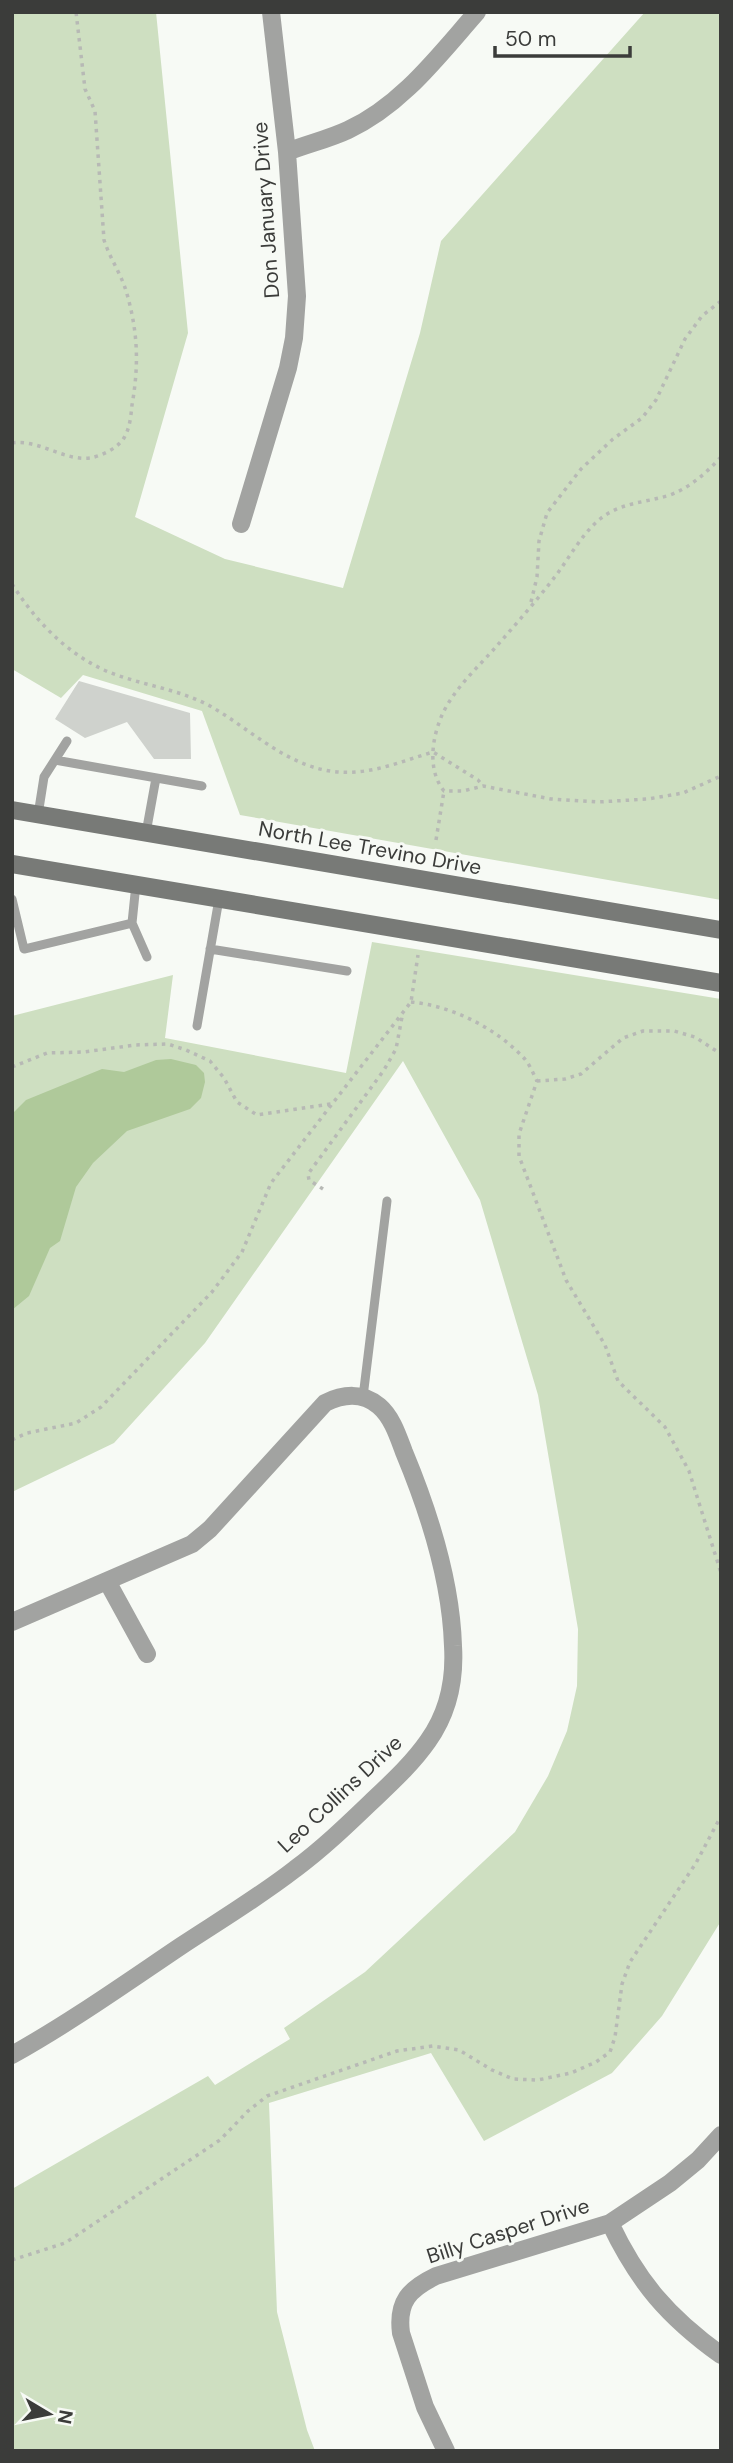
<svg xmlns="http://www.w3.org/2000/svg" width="733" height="2463" viewBox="0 0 733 2463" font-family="'DM Sans',sans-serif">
<rect width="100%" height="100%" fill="#f7faf5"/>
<!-- green -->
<path fill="#cedfc1" d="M12,12h144l32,321 -53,184 90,42 118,29 77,-255 21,-92 204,-229h76v888l-481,-85 -38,-104 -119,-36 -22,23 -49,-29z
M372,942l349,57v922l-59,95 -50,57 -128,68 -53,-88 -162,50 8,209 30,118 8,21h-303v-262l196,-113 7,9 75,-46 -6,-11 81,-56 150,-140 33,-56 19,-45 10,-45 1,-57 -40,-234 -58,-195 -77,-139 -198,282 -91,100 -102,49v-476l161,-41 -8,63 181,35z"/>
<!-- water -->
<path fill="#afc99a" d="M171,1059l25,6 8,8 1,9 -4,16 -11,11 -63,22 -34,32 -17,24 -16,54 -10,7 -21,48 -17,14v-196l14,-14 76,-31 22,3 32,-12z"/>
<!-- building -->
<path fill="#cfd2cd" d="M79,681l111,32 1,46h-37l-27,-37 -42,16 -30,-19z"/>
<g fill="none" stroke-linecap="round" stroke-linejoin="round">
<!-- path -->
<path stroke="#b7b9b5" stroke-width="3.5" stroke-dasharray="3.5 5" stroke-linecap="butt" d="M12,443c27,-4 51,18 78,15 12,-2 30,-11 35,-22 5,-9 6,-21 7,-31 7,-40 6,-72 -5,-111 -5,-19 -17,-35 -23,-54l-9,-129 -10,-22 -9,-77
M721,457c-15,16 -30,30 -51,38 -25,8 -49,7 -70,24 -18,15 -29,36 -43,55 -19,25 -41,50 -62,74 -18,20 -41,41 -53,67 -10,23 -15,55 2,76h19l20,-5 68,13 47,3 50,-3 35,-6 38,-17
M12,584c23,36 53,68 92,86 34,15 73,18 106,36 39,22 74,58 120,65 36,6 69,-9 103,-19l45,28 5,6
M531,602l6,-25 2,-36 8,-28 34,-44 32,-30 29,-21 14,-18 29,-61 17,-23 19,-15
M436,840l8,-49
M411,1002c41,4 83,25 112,55 6,6 10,16 14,24l-18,53v22l47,124 39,65 13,36 47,46 24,44 32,102
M12,1067l35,-14 37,-1 51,-7 33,-1 18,6 24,11 14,17 13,24 20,13 74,-11
M537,1081l28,-2 16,-5 42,-36 20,-7h31l21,6 26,17
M323,1189l-14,-9 -1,-6 76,-104 12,-21 6,-32
M12,1440l15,-7 49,-10 25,-16 111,-115 30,-40 29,-69 140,-181 7,-47
M12,2260l53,-17 155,-103 28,-29 19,-15 130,-45 36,-5 26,4 33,20 21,9 25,1 33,-7 25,-11 14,-10 5,-15 7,-53 8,-22 66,-99 25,-47"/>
<!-- lane -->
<path stroke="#a2a3a1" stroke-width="9" d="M55,760l147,26
M38,815l6,-38 23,-36
M146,833l10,-55
M12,899l12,50 108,-26 15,34
M132,923l4,-39
M210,949l137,22
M197,1026l22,-127
M363,1397l24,-196"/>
<!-- street -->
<path stroke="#a2a3a1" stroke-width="18" d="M287,152c20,-8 42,-13 61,-22 54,-25 91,-75 129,-118
M241,524l47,-156 6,-30 3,-42 -10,-144 -16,-140
M107,1581l40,73
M12,1622l180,-78 18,-15 115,-126c18,-9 38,-11 54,3 13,11 19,30 25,46 25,60 47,128 49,194 2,33 -5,67 -25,95 -16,23 -37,42 -58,62 -24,23 -48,46 -75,66 -36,28 -76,52 -114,77 -55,37 -110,76 -169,109
M610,2223c28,59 58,94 111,132
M446,2451l-21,-44 -24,-74c-4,-31 8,-44 35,-57l174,-53 60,-40 28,-23 23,-25"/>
<!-- secondary -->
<path stroke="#787a77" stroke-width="18" d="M12,810l709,120
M12,864l709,119"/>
</g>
<g text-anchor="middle" stroke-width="6" stroke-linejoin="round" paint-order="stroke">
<!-- street labels -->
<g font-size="21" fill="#3b3c3a" stroke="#f7faf5">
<text transform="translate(266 210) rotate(-94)" y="7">Don January Drive</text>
<text transform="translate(370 848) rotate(10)" y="7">North Lee Trevino Drive</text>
<text transform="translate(340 1794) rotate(-43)" y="7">Leo Collins Drive</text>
<text transform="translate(508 2231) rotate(-18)" y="7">Billy Casper Drive</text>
</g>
</g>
<!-- border -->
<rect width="733" height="2463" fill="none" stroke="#3b3c3a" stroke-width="28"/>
<!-- north arrow -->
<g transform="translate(49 2414) rotate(100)" stroke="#f7faf5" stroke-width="5" paint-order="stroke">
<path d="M0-5L12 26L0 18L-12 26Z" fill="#3b3c3a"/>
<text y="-10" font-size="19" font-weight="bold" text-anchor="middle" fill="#3b3c3a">N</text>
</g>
<!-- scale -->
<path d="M495 46v10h135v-10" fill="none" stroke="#3b3c3a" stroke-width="3.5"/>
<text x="505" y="46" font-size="21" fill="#3b3c3a" stroke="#f7faf5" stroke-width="5" paint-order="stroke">50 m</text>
</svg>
